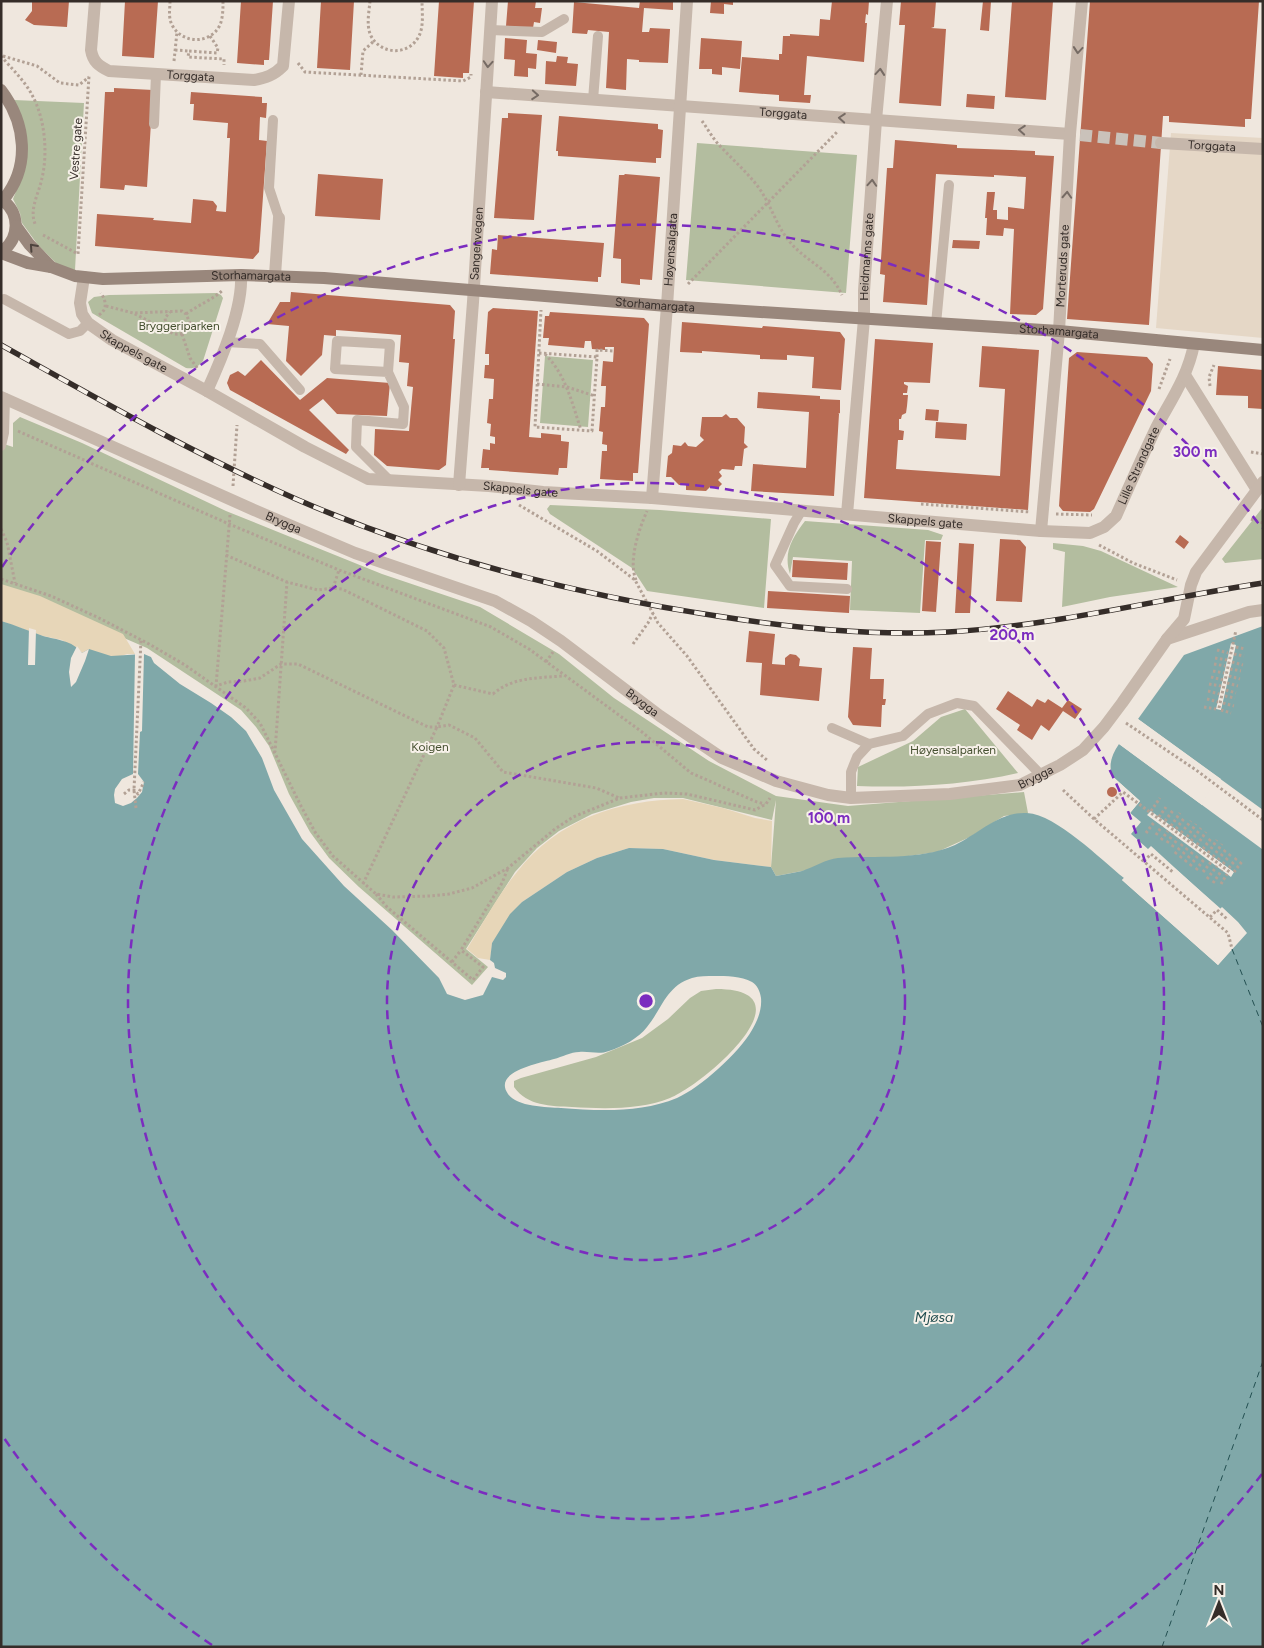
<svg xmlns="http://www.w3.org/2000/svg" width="1264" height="1648" viewBox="0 0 1264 1648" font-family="Figtree,sans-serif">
<rect width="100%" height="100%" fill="#efe7de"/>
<!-- green -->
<path fill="#b3bd9f" d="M14,100l70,3 -9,167 -17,-5 -20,-20 -16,-22 -2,-10 -7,-14 8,-20z
M697,143l160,12 -11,138 -160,-13z
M217,293l4,2 2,3 -20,63c-5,6 -9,8 -17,7l-84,-49 -10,-6 -4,-11 6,-5 15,-2z
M545,356l48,4 -5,67 -48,-4z
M20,417l62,26 144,68 156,63 98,33 79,47 55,44 95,63 67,35 72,10 176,-14 4,21 -24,3 -34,21 -33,15 -135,19 -26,5 -5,-9 5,-67 -4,20 -89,-22h-29l-23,4 -39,12 -33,17 -22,17 -22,24 -49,77 22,18 -16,18 -113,-98 -30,-29 -19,-26 -21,-38 -20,-48 -13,-19 -15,-17 -94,-62 -136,-59 -10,-3v-143l12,4v-24z
M550,505l110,5 111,9 -7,89 -117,-17 -15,-23 -82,-54 -3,-5z
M1263,507v52l-38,4 -3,-4z
M805,521l123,9 15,5 -2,5h-16l-5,73 -70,-3 2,-49 -59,-4 -3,17c-7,-21 2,-36 15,-53z
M1053,543l30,3 18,5 77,36 -68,10 -48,10 3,-55 -12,-3z
M965,709l53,64c-53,12 -107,15 -161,13l1,-19 55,-26 28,-24z
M716,989c98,0 -11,95 -46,109 -29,12 -67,11 -98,9 -21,-1 -45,-1 -58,-20v-6l7,-3 75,-21 46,-19 26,-19 22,-21 11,-7z"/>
<!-- sand -->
<path fill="#e7d6b8" d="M1,584l39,12 83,38 12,20h-8l-9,3 -36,-4 -20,-13 -19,-4 -42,-15z
M683,799l40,9 32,10 17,3 -1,46 -57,-7 -51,-11 -34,-1 -32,10 -30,14 -45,30 -30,41 -2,17 -12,-2 -11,-9c16,-26 31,-54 50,-77 41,-53 102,-72 166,-73z"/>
<!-- plaza -->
<path fill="#e5d7c6" d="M1171,133l92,5v200l-107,-10z"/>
<!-- water -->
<path fill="#80a8a9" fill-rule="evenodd" d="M1,621c14,4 28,10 42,15 14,4 29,4 39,17l7,-4 22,7 33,-2 7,3 3,6 26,21 31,19 20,14 15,14 16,27 12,32 28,49 42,47 48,44 47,48 8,16 18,6 18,-5 9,-18 11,3 3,-3v-4l-11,-5 -1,-5 -4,-3 2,-17 18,-29 12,-12 45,-30 30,-14 32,-10 34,1 51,11 57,7 5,9c9,-2 18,-3 26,-5 12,-4 24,-12 36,-13 39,-3 80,3 117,-13 23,-11 45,-34 72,-32 30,2 73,46 97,65l-2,2 96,85 25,-29 -13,-19 -52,-46 -21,-13 -27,-24 10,-12 -10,-9 10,-12 -29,-26c-2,-12 1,-21 8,-31l83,61 19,-26 -83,-60 46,-64 79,-29v1021h-1262zM715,976c11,0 26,0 37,6 5,3 8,9 9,16 1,11 -3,22 -9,32 -12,22 -52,58 -75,68 -36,15 -78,13 -116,10 -14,-1 -44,-1 -53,-14 -16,-23 33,-31 46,-35 8,-2 17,-7 25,-7 11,-1 20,3 30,-1 13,-4 30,-13 38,-24 15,-18 19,-41 45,-49 7,-2 15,-2 23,-2z"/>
<!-- pier -->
<path fill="#efe7de" d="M29,628l7,2 -1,35h-7z
M1231,643l5,2 -15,65 -5,-1z
M77,646l5,7 7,-4 -4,12 -9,21 -5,5 -2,-15 2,-14z
M135,654h9l-2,77 -2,1 -2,42 6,8 -2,10 -5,6 -6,5 -8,3 -8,-3 -1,-8 1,-6 7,-10 11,-5z
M1138,719l125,91 -1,39 -143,-105 2,-2 81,60 15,-22 -80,-59z
M1112,756l-2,7 1,12 29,26 -10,12 11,9 -10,12 17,15 3,-3 69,63 2,-2 16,15 9,11 -29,32 -96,-85 3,-3v3l93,81 22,-24 -15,-14 2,-5 -49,-43 -4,4 -3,-1 -18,-16 1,-4 -26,-23v-3l9,-10 -9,-10 9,-11 -28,-25 -1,-14z
M1151,811l83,61 -3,5 -84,-62z"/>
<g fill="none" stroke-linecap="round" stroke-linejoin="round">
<!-- ferry -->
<path stroke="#234f51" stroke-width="1" stroke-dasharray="6 5" stroke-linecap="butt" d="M1232,949l31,78
M1162,1647l101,-286"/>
</g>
<!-- building -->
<path fill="#b86b53" d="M69,1l-2,26 -33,-2 -9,-5 7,-9v-9z
M125,1h33l-4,57 -32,-2z
M241,1h32l-4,59h-5v5l-27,-2z
M321,1h33l-4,69 -33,-2z
M439,1h35l-5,72h-6v5l-29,-2z
M508,1h28l-1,7h7l-2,15 -6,-1 -1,6 -27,-2z
M640,1h33v9l-29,-2 -2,24h7l1,-4 20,1 -2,34 -29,-1v-2l-12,-1 -1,31 -20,-2 3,-56 -21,-2 -1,4 -15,-1 2,-31 65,6z
M711,1h22v4l-9,-1v10l-14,-1z
M832,1h37l-1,14 -2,-1 -1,9h2l-3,39 -57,-6 -3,39h7l-1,8 -31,-2v-6l-40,-3 3,-35 37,3v-6h3l1,-18h7v-2l29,2 1,-17 10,1z
M901,1h35l-2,26 -3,1 15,1 -5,77 -42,-3 6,-78h-6z
M983,1h8l-2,30 -9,-1z
M1012,1h41l-7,99 -41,-3z
M1090,1h169l-8,118h-6v8l-76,-5v-6h-6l-14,209 -82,-6z
M505,38l22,2 -1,13 11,1 -1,15 -8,-1v9l-14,-1 1,-16 -11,-1z
M701,38l41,3 -2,28 -18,-2v8l-10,-1v-5h-13z
M538,40l19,2 -1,11 -19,-3z
M557,56l11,1 -1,6 11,1 -2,22 -31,-2 1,-23 10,1z
M114,88l39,2 -6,97 -22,-2 -1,5 -24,-2 5,-96h9z
M191,92l71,5v6h5l-1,15 -6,-1 -1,23 8,1 -8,111 -6,7 -158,-13 2,-32 57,4 -1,2 38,3 2,-24 20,2 4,5 -1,5 10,1 4,-74h-3l1,-15 -35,-3 1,-16h-4z
M967,94l28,2 -1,13 -28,-2z
M508,113l34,2 -8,105 -40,-2 8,-100h6z
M559,116l99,8v5l5,1 -2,28h-5v5l-98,-7v-5h-2z
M895,140l62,5v3l78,3v4l19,1 -11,153 -7,6 -26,-1 4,-85 -10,-1 -1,8 -17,-1 1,-17h-2l2,-26h8l-2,18h4v9l11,1v-13l16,2 2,-32 -32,-2v2l-58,-3 -9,131 -44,-3 2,-27 -5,-1 7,-106h6z
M318,174l65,5 -3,41 -65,-4z
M625,174l35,3 -8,103 -12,-1v6l-19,-2v-24l-8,-1 6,-83h5z
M498,235l106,8 -3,34h-3v5l-108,-8 2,-25 5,1z
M953,240l27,1 -1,8 -27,-1z
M291,292l159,13 5,6 -2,28h2l-9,126 -7,5 -52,-4 -13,-11 1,-26 34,2 4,-44 -6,-1 2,-23 -10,-1 2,-27 -65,-5v6l-12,-1 -2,20 -21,21 -15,-15 3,-35 -22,-2 13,-22h10z
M493,308l45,3 -9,126 12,1v-5l20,2v6l8,1 -2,26h-8l-1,7 -69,-5v-2h-8l2,-19 7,1v-7l5,1v-7l-5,-1 1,-12 -4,-1 2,-24h4l1,-20 -10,-1 1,-13h4v-11h-4l3,-42z
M550,312l94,6 5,6 -11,149h-5v8l-33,-2 2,-28h5v-6l-5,-1 1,-12 -4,-1 2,-24h4l1,-21h-5l2,-25 10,1 1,-15h-9v3l-13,-1 -1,-8h-6l-1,7 -36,-3 1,-7h-6l2,-22h4z
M682,322l80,6 1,-2 77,6 5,7 -4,51 -29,-2 2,-31 -27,-2v5l-27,-1v-4l-58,-4v2l-22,-1z
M875,339l58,4 -3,40 -26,-1v2l4,2 -1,7h-4v2h5l-1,11 -1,7 -4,2 -1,4h-2v11l5,1 -1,9h-5l-2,29 104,7 5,-87 -26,-2 3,-41 57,4 -11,160 -164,-12z
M1077,352l70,5 6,7 -2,27 -57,118 -4,3 -27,-1 -4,-5 10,-148z
M261,360l39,40 27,-22 63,5 -3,33 -50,-2 -14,-15 -14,11 40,40 -3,4 -116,-64 -3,-7 3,-8 8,-4 7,5z
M1218,366l45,4v39l-15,-1v-12l-32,-1z
M758,392l62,4v3l20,1v13l-2,1h1l-5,82 -83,-5 2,-27 53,4 3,-56 -52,-4z
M926,409l13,1 -1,11 -13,-1z
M726,414l4,4h7l8,9 -1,16 4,4 -4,2 -2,17h-7l-1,4 -12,-1 -3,3 3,4 -4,4 4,4 -4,4 -8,-1 -4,4 -20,-1v-5h-7l-8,-8h-5l2,-21 4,-3 1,-8 8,1 4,-4 3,4 8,1 8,-7 -4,-4 2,-19h20z
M936,422l31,2 -1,16 -31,-2z
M1180,535l9,7 -5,7 -9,-7z
M1000,539l20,1 6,7 -4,55 -26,-1z
M926,541l15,1 -5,70 -14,-1z
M959,543l15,1 -4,69h-15z
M793,560l55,3 -1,17 -55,-3z
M768,591l82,5 -1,17 -82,-5z
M749,631l26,3 -3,30 13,1v-7l5,-4 6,1 4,4 -1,7 23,2 -3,33 -59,-6 2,-32 -16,-1z
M853,647l19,1 -2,31h14l-1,20h3l-1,6h-3l-1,22 -28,-2 -5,-8z
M1008,691l24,16 5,-8 8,4 3,-4 14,9 6,-8 14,9 -7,10 -12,-8 -14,20 -8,-6 -9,15 -15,-10 3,-5 -24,-16z
M1107 792a5 5 0 1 1 10 0a5 5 0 1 1-10 0Z"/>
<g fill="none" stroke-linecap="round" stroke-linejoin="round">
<!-- pedestrian-tunnel -->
<path stroke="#cac2ba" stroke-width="12" stroke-dasharray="12 6" stroke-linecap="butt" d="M1080,135l81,8"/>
<!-- path -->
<path stroke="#b2a195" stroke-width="3" stroke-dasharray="2.5 2.5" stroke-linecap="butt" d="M170,1c0,8 -2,16 2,24 10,19 38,20 48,0 3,-8 3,-16 3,-24
M370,1c-1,11 -4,25 1,35 10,19 38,20 48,0 5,-10 3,-24 3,-35
M210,36l8,12 -1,5 -28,-2 -1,6 36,2v6
M175,50l14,1
M1,56c10,12 24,25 31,39 13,23 16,58 10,83 -3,16 -14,32 -6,48
M3,56l34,10 23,17 19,2 10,-8
M174,61l3,-29
M298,63l7,9 158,9 8,-4v-3
M361,75l2,-24 11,-10
M702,121c6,8 11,18 18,25 13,14 28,27 39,42 12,17 17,37 30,53 18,22 40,26 53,54
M43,235l35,19 11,-178
M688,284l150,-153
M106,306l27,7 49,-2 4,3 4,9c-3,9 -7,12 -16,11l-41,-21
M186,314c12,-9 26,-14 37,-24
M99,315c9,-6 7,-14 2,-22
M167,331l-2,-13 5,-6
M182,334l8,24 8,11
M539,353l58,4 -5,74 -57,-4 6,-117
M545,354c21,21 27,49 36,76
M597,357v-7l17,1
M537,384l30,3 28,9
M1210,386l-1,-9 5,-12
M1159,389l11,-30
M18,431l211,93 110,46 152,57 38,22 113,83 49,41 66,29 8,2
M1251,452l12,2
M233,486l4,-61
M921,504l109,8
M519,505l78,46 38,29 23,43 29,33 67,93 14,12
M1056,514l36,1
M230,515l-14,171 12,-4 16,-1 16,-3 21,-14h17l130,63h9l17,-42 -10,-37 -17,-17 -85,-42 -9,-1 -15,2 -31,-8 -12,170
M1251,519l12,4
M1,529l6,13 8,41
M1099,545l34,18 44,17
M226,555l61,27
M1,579l50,17 48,22 50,26 36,21 61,43 14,15 41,83 14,26 18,24 43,38 17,3 37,-1 19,-2 23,-6 36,-20 47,-39 18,-12 47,-19 44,-5 23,1 68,16 11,-6 4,-6
M636,580c-8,-19 3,-51 11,-69
M333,588l6,-18
M633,644l15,-21 5,-10
M1236,647l9,2
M1217,650l11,3
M1234,654l10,2
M1215,658l12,2
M546,662l7,-10
M1232,662l11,3
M1214,664l11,2
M1230,669l11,2
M1213,671l11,2
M1229,676l11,3
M1211,677l12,3
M1227,683l11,3
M1209,684l12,2
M454,685l39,9c19,-17 45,-16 70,-18
M1226,690l10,3
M1208,691l11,3
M1225,696l10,2
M1207,699l11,3
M1223,703l11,3
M1204,707l12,2
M1219,708l17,-78
M1221,710l10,3
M1126,723l70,47 67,50
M1262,730h1
M1063,790l31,29 134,114 4,16
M124,794l5,-4h5l4,4 6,-12
M136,808l-2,-18 7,-150
M1151,811l9,-13
M1159,817l7,-10
M1094,819l29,-27 108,81
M1165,821l9,-12
M1171,826l9,-13
M1176,829l9,-12
M1146,833l9,-12
M1181,833l10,-12
M1156,835l6,-9
M1187,837l9,-13
M1161,840l7,-9
M1191,841l10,-13
M1167,843l6,-9
M1197,845l9,-13
M1172,847l6,-9
M1203,849l9,-12
M1208,853l9,-13
M1175,854l9,-12
M1213,857l9,-13
M1180,858l9,-12
M1218,860l9,-12
M1144,861l7,-7 23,19
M1185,862l9,-12
M1223,864l9,-12
M1190,866l9,-12
M1229,868l9,-12
M1196,870l9,-12
M1203,872l8,-10
M1234,872l9,-12
M1207,879l10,-13
M1213,883l9,-13
M363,884l74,-157 12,-2 26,13 28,34 93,16 23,10
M1221,884l6,-10
M376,894l11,13 86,73 10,-13 -22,-17 41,-67 6,-15
M1210,917l7,-7 10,9
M452,962l9,-12"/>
<!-- service -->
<path stroke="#c6b7ab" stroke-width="10" d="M490,30l52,2 22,-13
M593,100l5,-64
M273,120l-4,68 10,30
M154,124l2,-50
M4,299l65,35 11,-3 8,-8
M936,324l13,-139
M227,342l33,2 40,46
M388,372l-53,-3 2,-28 53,3 -2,28 16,35 -1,17 -46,-4 -1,27 33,33
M1,446l3,-13 1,-35
M802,510l-8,13 -19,42 15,21 57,3
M832,728l37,16
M851,798v-26l6,-15 12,-13 34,-8 25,-22 29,-11 17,3 67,69"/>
<!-- pedestrian -->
<path stroke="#c6b7ab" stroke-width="12" id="s1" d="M1161,143l102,6"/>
<!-- minor -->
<g stroke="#c6b7ab" stroke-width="12">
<path id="s2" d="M95,1l-4,49c2,12 8,16 18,21l145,9c12,-2 20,-5 29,-14l6,-65"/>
<path id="s3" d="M486,92l584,42"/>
<path d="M275,275l4,-57"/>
<path id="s4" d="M84,277l-4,26 2,11 6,9 24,17 95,51 98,56 63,32 121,7 54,6 109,6 389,33 49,2 14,-6 12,-11c13,-29 26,-59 40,-88 15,-28 32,-52 38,-84"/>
<path d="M207,391c14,-31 36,-82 34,-116"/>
<path id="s5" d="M459,485l14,-183 19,-301"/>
<path id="s6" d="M652,498l15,-192 20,-305"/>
<path id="s7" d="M847,514l17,-195v-28l12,-171 11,-119"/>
<path id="s8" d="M1041,531l18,-200 11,-197 12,-133"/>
</g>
<!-- tertiary -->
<g stroke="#c6b7ab" stroke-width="12">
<path d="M1185,375l72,115"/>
<path id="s9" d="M1,397l253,113 101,43 140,48 36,20 30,20 99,75 62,42 54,23 52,14 23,3 99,-4 70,-9 40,-20 23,-15 21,-23 18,-24 45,-64 82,-27 14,-2"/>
<path d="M1167,639l17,-20 7,-34 5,-13 67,-90"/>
</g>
<!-- secondary -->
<g stroke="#99877c" stroke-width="12">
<path d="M1,90c25,33 30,77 2,110"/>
<path d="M1,199c20,14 19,40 0,53"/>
<path d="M16,226l13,18 22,23"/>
<path id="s10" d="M1,253l27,10 23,4 24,9 28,3 138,-4 83,3 343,28 392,25 204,19"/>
</g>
<!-- rail casing -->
<g stroke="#352d29" stroke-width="5.5">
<path id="rail" d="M1,345c97,54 193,109 295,154 133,58 277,95 421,117 77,12 152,20 231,16 106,-6 210,-33 315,-49"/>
</g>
<!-- rail -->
<use href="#rail" stroke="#f7f1e9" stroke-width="4" stroke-dasharray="11" stroke-linecap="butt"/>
</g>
<!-- one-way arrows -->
<defs><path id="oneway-chevron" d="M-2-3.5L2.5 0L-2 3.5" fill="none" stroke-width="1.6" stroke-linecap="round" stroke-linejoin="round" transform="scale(1.25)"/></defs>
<g stroke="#766b64">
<use href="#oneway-chevron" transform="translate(1078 50) rotate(95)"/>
<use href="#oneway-chevron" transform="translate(488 64) rotate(94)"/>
<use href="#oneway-chevron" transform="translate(880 72) rotate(-85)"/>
<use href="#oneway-chevron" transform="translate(535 95) rotate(4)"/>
<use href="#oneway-chevron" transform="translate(842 118) rotate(-176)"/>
<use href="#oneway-chevron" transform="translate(1022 130) rotate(-176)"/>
<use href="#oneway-chevron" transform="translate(872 183) rotate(-86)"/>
<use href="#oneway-chevron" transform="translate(1067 195) rotate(-87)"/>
</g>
<use stroke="#4e443e" href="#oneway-chevron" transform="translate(33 247) rotate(-132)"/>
<!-- distance rings -->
<g fill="none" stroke="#7b2cbf" stroke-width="2.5" stroke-dasharray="9 6">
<circle cx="646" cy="1001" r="259"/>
<circle cx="646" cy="1001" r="518"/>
<path d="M1262 1474A777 777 0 0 1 1080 1645M212 1645A777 777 0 0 1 2 1435M2 567A777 777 0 0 1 1262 528"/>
</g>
<g text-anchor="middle" stroke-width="4" stroke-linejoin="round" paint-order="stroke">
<!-- street labels -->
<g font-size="12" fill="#352d29" stroke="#f7f1e9">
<text dy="4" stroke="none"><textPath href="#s2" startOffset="160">Torggata</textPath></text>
<text dy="4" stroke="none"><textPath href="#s3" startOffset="298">Torggata</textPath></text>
<text dy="4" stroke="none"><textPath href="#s1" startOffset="51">Torggata</textPath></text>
<text transform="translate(76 149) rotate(-86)" y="4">Vestre gate</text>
<text dy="4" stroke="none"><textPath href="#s5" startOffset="242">Sangenvegen</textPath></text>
<text dy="4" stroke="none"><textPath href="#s6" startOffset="249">Høyensalgata</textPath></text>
<text dy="4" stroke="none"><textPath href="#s7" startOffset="258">Heidmanns gate</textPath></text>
<text dy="4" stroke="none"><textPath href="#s8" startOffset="266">Morteruds gate</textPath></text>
<text dy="4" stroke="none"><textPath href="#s10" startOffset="254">Storhamargata</textPath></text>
<text dy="4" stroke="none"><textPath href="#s10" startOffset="659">Storhamargata</textPath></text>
<text dy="4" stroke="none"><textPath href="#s10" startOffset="1064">Storhamargata</textPath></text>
<text dy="4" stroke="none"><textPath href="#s4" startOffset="102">Skappels gate</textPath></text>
<text dy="4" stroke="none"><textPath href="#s4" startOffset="1180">Lille Strandgate</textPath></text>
<text dy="4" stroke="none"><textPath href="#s4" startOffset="522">Skappels gate</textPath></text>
<text dy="4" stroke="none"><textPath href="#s4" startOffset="928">Skappels gate</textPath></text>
<text dy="4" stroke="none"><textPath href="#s9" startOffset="309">Brygga</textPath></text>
<text dy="4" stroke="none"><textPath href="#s9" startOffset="714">Brygga</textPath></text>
<text dy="4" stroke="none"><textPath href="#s9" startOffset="1134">Brygga</textPath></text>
</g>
<!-- park labels -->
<g font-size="12" fill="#455030" stroke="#f7f1e9">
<text x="179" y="330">Bryggeriparken</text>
<text x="430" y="751">Koigen</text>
<text x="953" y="754">Høyensalparken</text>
</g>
<!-- water labels -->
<g font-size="14" font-style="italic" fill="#234f51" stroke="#f7f1e9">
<text x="934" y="1322">Mjøsa</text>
</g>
</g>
<circle cx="646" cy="1001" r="8" fill="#7b2cbf" stroke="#f7f1e9" stroke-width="2.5"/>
<g font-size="15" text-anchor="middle" font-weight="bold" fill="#7b2cbf" stroke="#f7f1e9" stroke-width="4" stroke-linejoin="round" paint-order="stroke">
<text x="1195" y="457">300 m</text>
<text x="1012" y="640">200 m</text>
<text x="829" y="823">100 m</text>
</g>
<!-- border -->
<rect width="1264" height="1648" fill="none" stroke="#352d29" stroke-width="5"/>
<!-- north arrow -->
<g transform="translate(1219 1603)" stroke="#f7f1e9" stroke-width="4" paint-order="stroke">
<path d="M0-4L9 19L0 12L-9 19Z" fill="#352d29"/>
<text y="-8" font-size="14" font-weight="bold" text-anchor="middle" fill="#352d29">N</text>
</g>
</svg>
